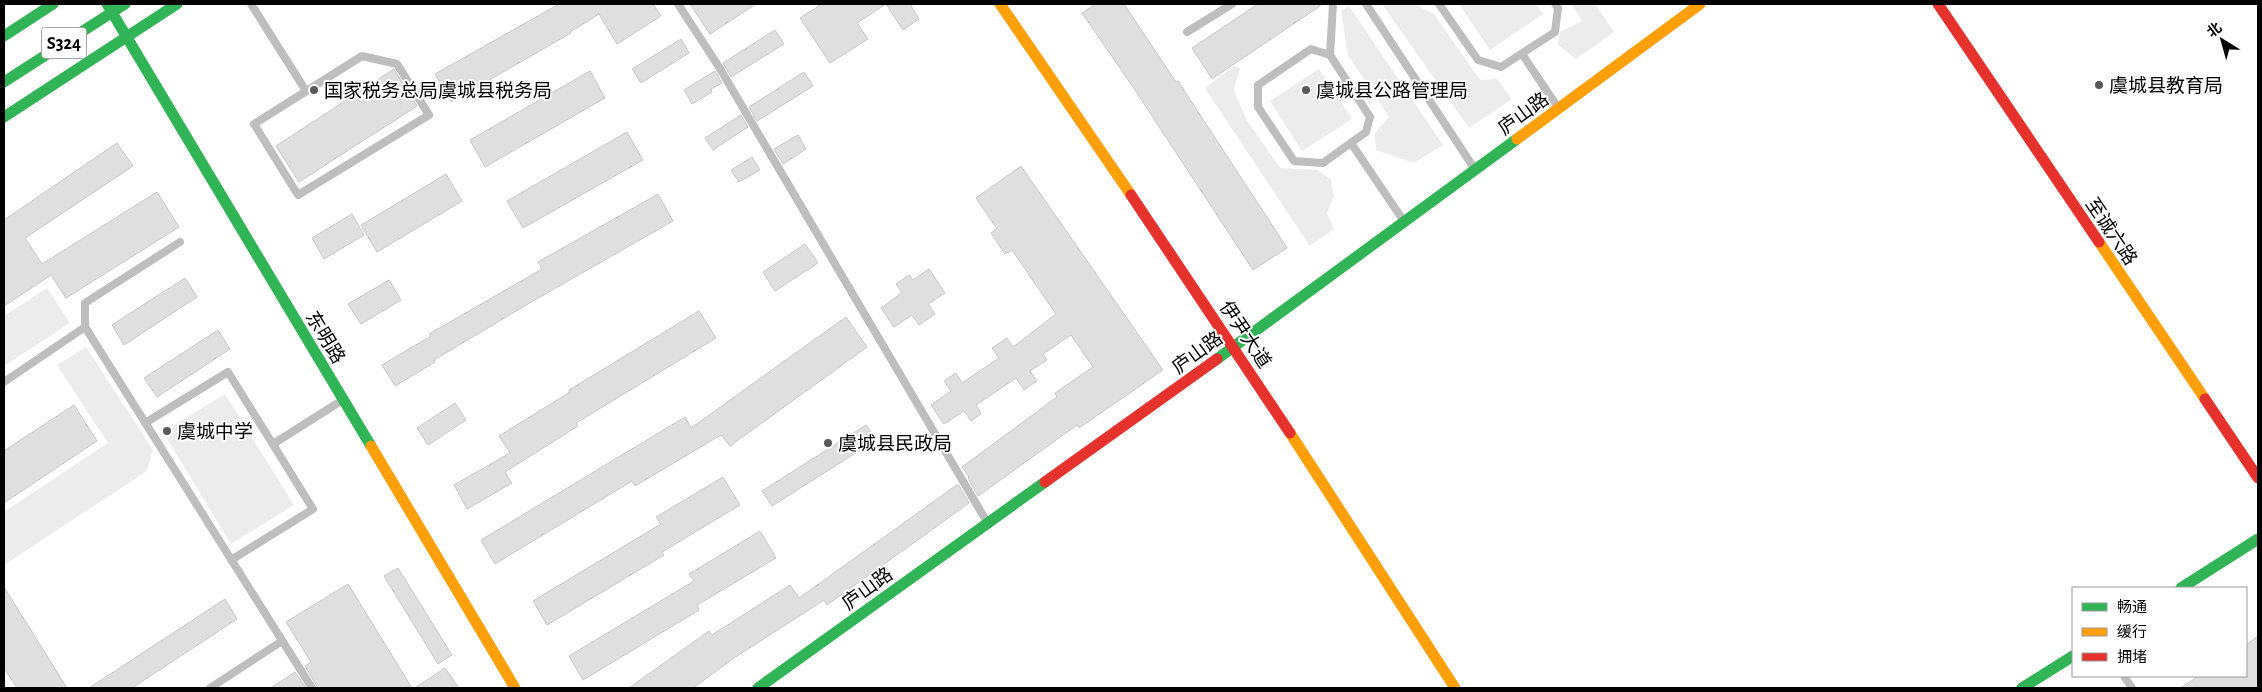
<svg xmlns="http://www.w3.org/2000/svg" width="2262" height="692" viewBox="0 0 2262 692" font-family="'Alegreya Sans','Noto Sans SC',sans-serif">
<rect width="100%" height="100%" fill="#fff"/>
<!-- green -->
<path fill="#ececec" d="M1382,4h32l20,10 46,66 17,-1 15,20 -43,29z
M1459,4h77l7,10 -53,36z
M1571,4h24l19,28 -38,27 -18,-14 2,-13 22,-11z
M1349,6l94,139 -29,18 -38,-13 -1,-17 14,-16 -41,-62 -7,-44z
M1234,66l6,2 -6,22 12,29 34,49 38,2 13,10 3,16 -7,17 7,16 -24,17 -105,-158z
M1319,69l33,50 -50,32 -32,-50z
M47,288l23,35 -66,43v-50z
M86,347l67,103 -6,21 -143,94v-53l104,-69 -51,-78z
M225,394l69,111 -63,39 -68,-112z"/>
<!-- building -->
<path fill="#dfdfdf" stroke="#c7c7c7" d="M559,4h94l8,12 -44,28 -18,-30 -29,18 1,1 -120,69 -16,-28z
M690,4h66l-46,30z
M822,4h64l-29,19 11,16 -38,24 -30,-45z
M886,4h24l9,15 -16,11z
M1096,4h28l52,78 2,-1 109,167 -34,22 -120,-183 -51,-74z
M1258,4h65l-111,75 -20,-31z
M775,30l9,14 -53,33 -8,-14z
M681,39l8,14 -48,30 -9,-14z
M394,69l23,37 -118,76 -23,-36z
M590,71l15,27 -120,69 -15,-27z
M715,71l7,12 -11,6 1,3 -20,12 -8,-14z
M804,72l9,14 -56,35 -8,-14z
M741,115l7,12 -35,23 -8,-12z
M627,132l16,28 -120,68 -16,-27z
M798,135l8,14 -23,15 -9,-15z
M117,143l16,23 -108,72 17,26 115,-72 22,35 -113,71 -15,-23 -47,31v-86z
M752,157l8,13 -21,12 -8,-12z
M1021,166l142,204 -84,58 -2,-3 -99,71 -10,-18 1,-1 -7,-10 95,-70 -2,-4 38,-26 -22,-32 -28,19 4,6 -17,11 7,10 -13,9 -8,-12 -40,27 5,9 -10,7 -7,-10 -20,13 -13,-19 20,-14 -7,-10 12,-8 6,10 37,-25 -7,-10 15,-10 6,9 43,-33 -44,-64 -7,4 -14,-21 6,-4 -21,-31z
M446,174l16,27 -85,51 -16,-27z
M658,194l15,27 -140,80 -99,59 1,2 -40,24 -13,-21 49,-29 -2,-2 113,-65 -4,-7z
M352,214l12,21 -40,24 -12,-21z
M805,244l13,19 -43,28 -12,-19z
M929,269l16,24 -17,11 7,10 -16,11 -7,-10 -18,12 -13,-19 21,-15 -6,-9 13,-9 4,5z
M185,278l12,19 -73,48 -12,-20z
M389,280l12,20 -40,24 -13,-20z
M699,311l17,27 -140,85 2,3 -73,46 7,11 -45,26 -13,-24 56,-32 -11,-17 71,-44 -1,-2z
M846,317l21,30 -137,99 -9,-11 -86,51 -3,-5 -137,83 -14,-24 204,-123 6,11z
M218,330l12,19 -73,48 -13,-19z
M455,403l11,17 -38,25 -11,-17z
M74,405l23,36 -93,62v-52z
M866,425l10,15 -104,66 -10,-15z
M723,477l17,28 -78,47 2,3 -117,70 -14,-24 128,-77 -5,-7z
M958,484l11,19 -142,102 -3,-5 -90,58 -41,30h-64l80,-57 3,4 78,-50 9,13z
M760,531l16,27 -79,47 2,5 -116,70 -14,-24 125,-75 -5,-7z
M398,568l54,87 -14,9 -54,-88z
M348,584l64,104h-94l-13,-22 6,-4 -25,-40z
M4,587l63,101h-50l-13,-20z
M225,599l12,20 -105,69h-43z
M2258,636v52h-78l19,-12h47v-31z
M445,668l14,20h-44z
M295,672l11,16h-35z"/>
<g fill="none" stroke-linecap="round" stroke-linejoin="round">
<!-- lane -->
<path stroke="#bebebe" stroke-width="8" d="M251,4l55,87
M678,4l41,63 268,455
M1366,4l108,164
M1439,4l39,56 23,7 54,-35 3,-24 -3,-4
M1187,32l45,-28
M1311,49l19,6 40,62 -4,15 -43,31 -29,-2 -36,-54v-22z
M1522,54l35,52
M1330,55l3,-51
M362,56l35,8 32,51 -131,80 -44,-71z
M1351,143l52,77
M85,327l227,361
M4,382l81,-55v-24l95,-61
M145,423l83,-51 85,137 -82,51
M273,444l68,-43
M2124,676l8,12
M210,688l72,-47"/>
<!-- fast -->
<path stroke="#30b455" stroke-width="11" d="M107,4l264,442
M4,36l49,-32
M4,82l121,-78
M4,117l173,-113
M1217,359l300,-220
M2181,588l77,-49
M758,688l287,-206
M2022,688l51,-32"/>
<!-- slow -->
<path stroke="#ff9f0a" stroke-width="11" d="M1000,4l131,191
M1517,139l183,-135
M2099,242l106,157
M1290,433l165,255
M371,446l144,242"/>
<!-- jam -->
<path stroke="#e5322d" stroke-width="11" d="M1938,4l161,238
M1131,195l159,238
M2205,399l53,79
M1045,482l172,-123"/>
</g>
<!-- markers -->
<g fill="#595959" stroke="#fff" stroke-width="2">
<circle cx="2099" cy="85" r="5"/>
<circle cx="314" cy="90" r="5"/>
<circle cx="1306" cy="90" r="5"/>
<circle cx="167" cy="431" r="5"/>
<circle cx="828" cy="443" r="5"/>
</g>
<g text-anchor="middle" stroke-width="4" stroke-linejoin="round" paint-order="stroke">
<!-- shield labels -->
<rect fill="#fff" stroke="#4c4c4c" stroke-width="1" x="41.5" y="27.5" width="45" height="31" rx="4"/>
<g font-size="18" font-weight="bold" fill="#000">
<text x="64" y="49">S324</text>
</g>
<!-- poi labels -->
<g font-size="19" fill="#000" stroke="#fff" text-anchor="start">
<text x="2109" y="92">虞城县教育局</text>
<text x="324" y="97">国家税务总局虞城县税务局</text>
<text x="1316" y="97">虞城县公路管理局</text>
<text x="177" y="438">虞城中学</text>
<text x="838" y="450">虞城县民政局</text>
</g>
<!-- street labels -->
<g font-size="19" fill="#000" stroke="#fff">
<text transform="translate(1523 113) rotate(-36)" y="7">庐山路</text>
<text transform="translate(2112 231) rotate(56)" y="7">至诚六路</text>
<text transform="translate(1246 334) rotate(56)" y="7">伊尹大道</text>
<text transform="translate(326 337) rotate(59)" y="7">东明路</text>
<text transform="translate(1197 352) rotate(-36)" y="7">庐山路</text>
<text transform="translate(867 588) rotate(-36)" y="7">庐山路</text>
</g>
</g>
<!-- border -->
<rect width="2262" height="692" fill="none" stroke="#000000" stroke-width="10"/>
<!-- legend -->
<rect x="2072" y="587" width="175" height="90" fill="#ffffff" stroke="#999999"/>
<rect x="2082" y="603" width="25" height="8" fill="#30b455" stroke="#999999"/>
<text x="2117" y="612" font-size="15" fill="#000000">畅通</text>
<rect x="2082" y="628" width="25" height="8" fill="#ff9f0a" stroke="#999999"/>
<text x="2117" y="637" font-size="15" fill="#000000">缓行</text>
<rect x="2082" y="653" width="25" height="8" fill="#e5322d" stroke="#999999"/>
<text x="2117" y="662" font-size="15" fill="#000000">拥堵</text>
<!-- north arrow -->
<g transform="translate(2222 40) rotate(323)" stroke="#ffffff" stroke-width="4" paint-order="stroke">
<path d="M0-4L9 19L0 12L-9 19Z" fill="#000000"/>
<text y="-8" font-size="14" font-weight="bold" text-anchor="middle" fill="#000000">北</text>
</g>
</svg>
